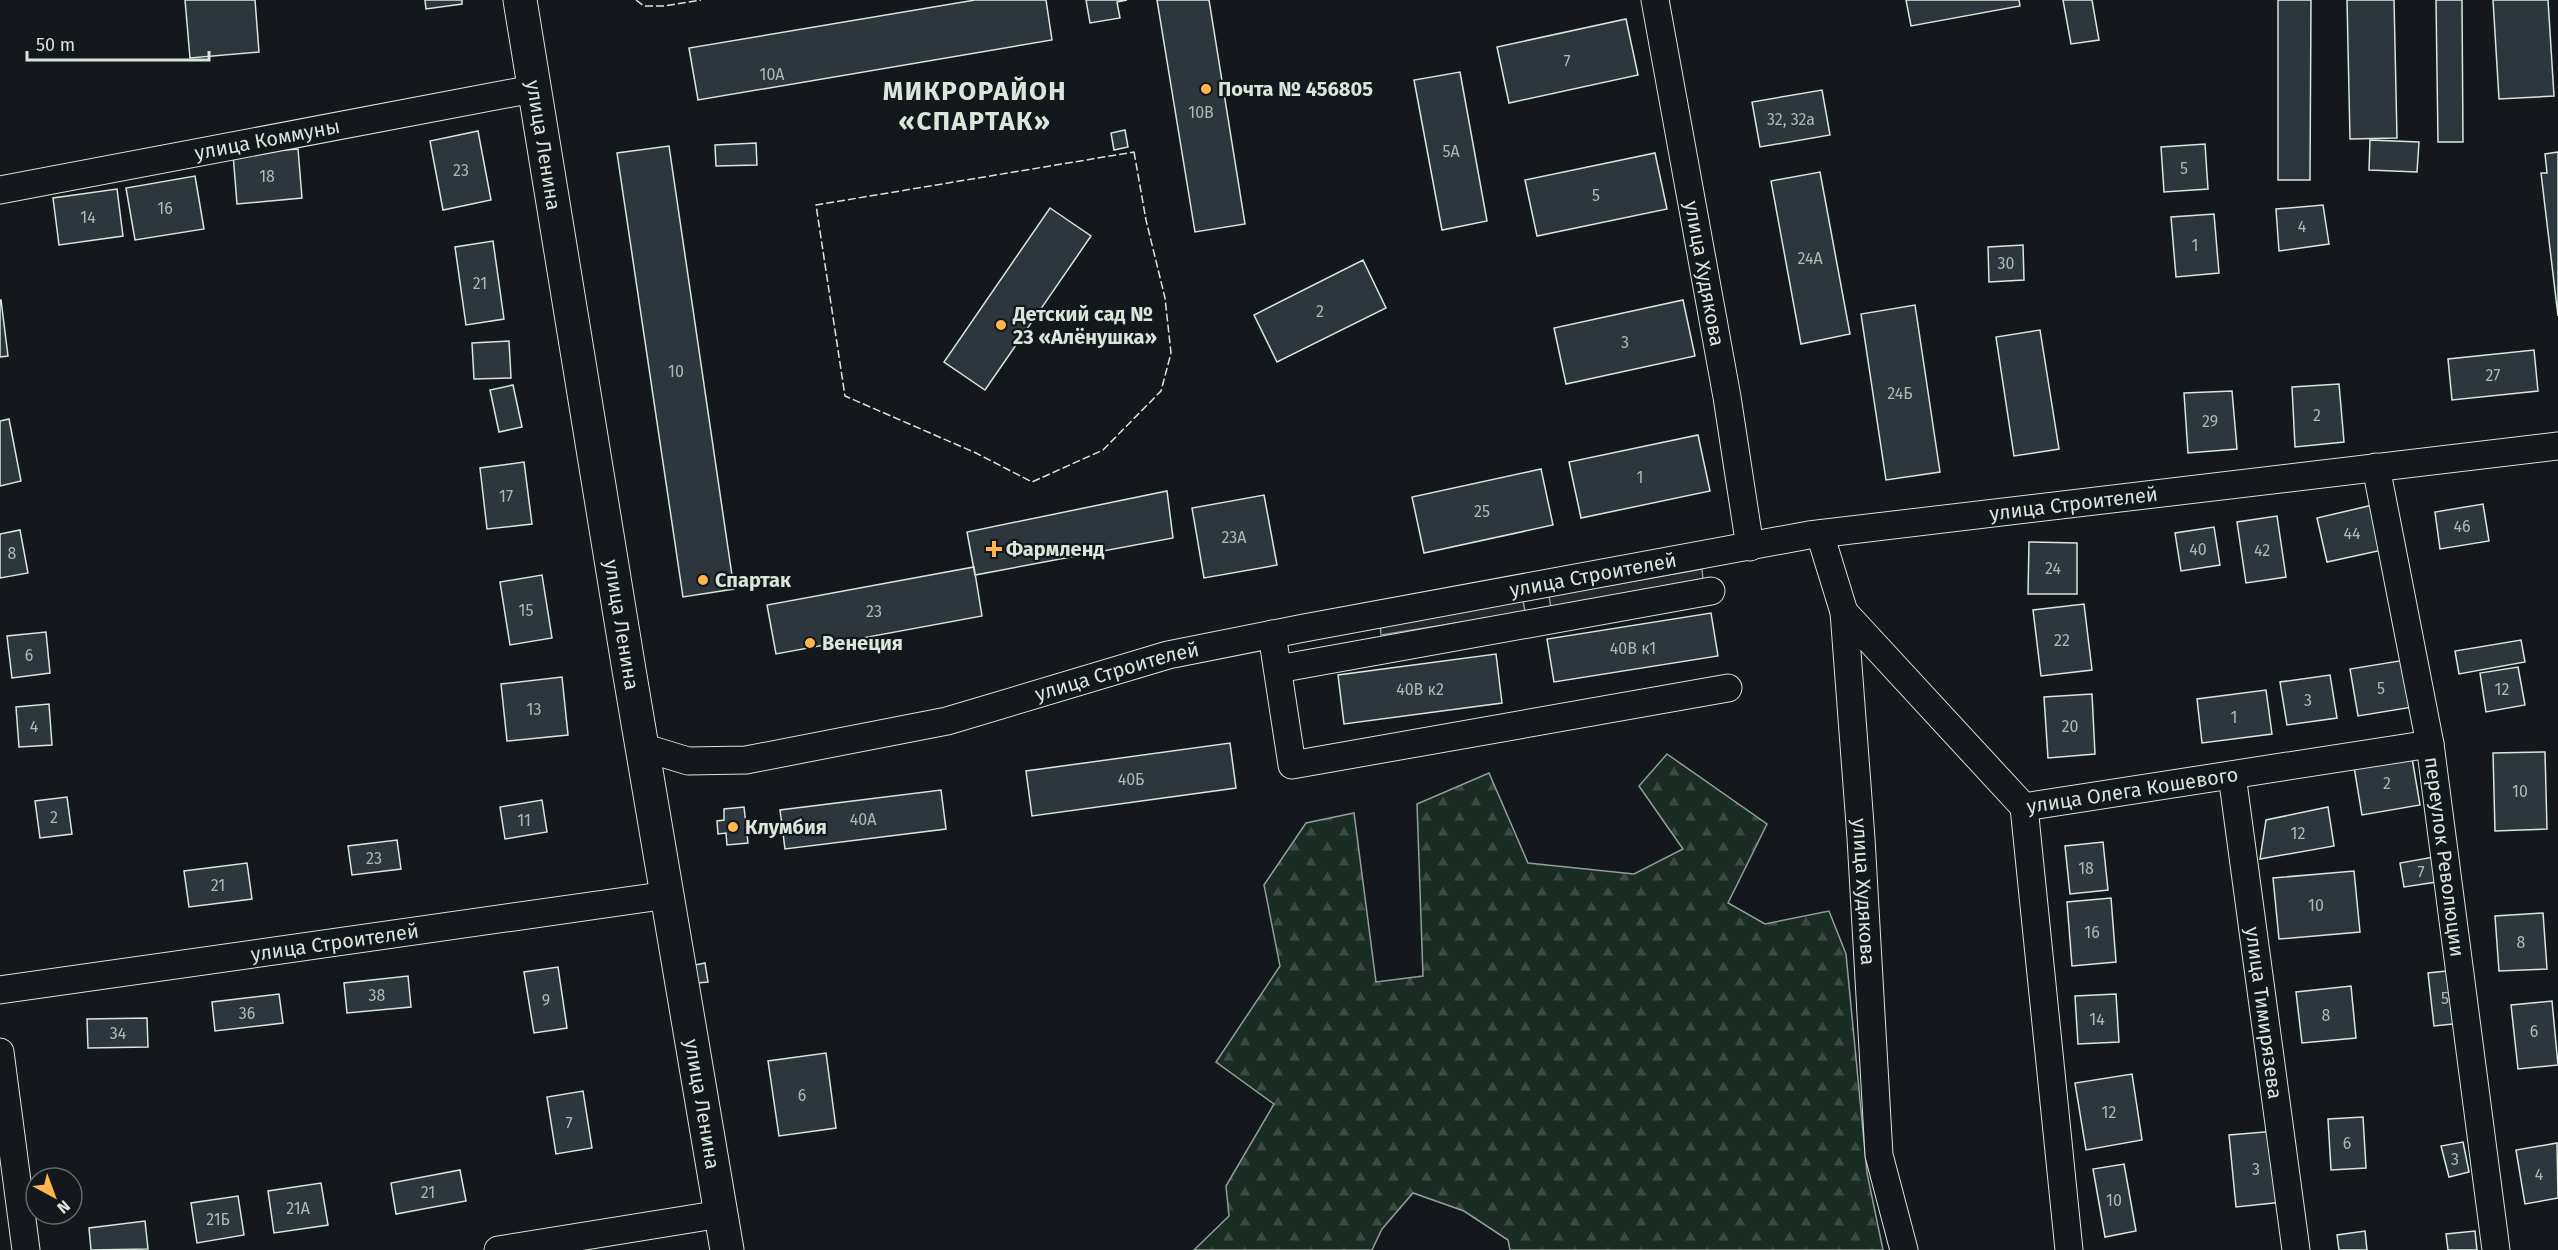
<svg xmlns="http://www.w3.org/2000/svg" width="2558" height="1250" viewBox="0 0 2558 1250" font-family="'Fira Sans',sans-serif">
<defs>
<pattern id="forest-firs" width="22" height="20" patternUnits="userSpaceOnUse" patternTransform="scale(1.5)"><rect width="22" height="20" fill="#1a2d24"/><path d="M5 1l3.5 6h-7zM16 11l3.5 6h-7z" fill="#3b4b43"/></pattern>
</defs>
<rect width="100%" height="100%" fill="#14181c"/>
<!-- forest -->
<path fill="url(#forest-firs)" stroke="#939e99" stroke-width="1.5" d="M1667,754l100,70 -39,79 37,21 64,-13 17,43 21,219 16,77h-373l-2,-10 -44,-29 -51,-18 -31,36 -10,21h-178l35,-34 -3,-30 48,-82 -58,-42 64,-96 -16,-81 42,-62 48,-10 22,169 47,-6 -6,-172 72,-31 39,90 106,11 49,-25 -44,-63z"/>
<!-- parking -->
<path fill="#24282b" stroke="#939e99" stroke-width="1.5" d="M1702,569l1,11 -152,28 -2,-12z
M1523,600l2,12 -144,23 -1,-12z"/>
<!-- building -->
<path fill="#2c363c" stroke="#d8e6dc" stroke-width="1.5" d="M185,0h70l4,52 -69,6z
M425,0h37v4l-36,5z
M975,0h71l6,40 -354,60 -9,-52z
M1086,0h41l-10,2 3,16 -30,5z
M1157,0h52l36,224 -50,8z
M1906,0h113l1,6 -109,20z
M2063,0h29l7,40 -28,4z
M2278,0h33l-1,180h-32z
M2347,0h47l3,138 -47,1z
M2436,0h26l1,142h-25z
M2493,0h55l6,96 -55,3z
M1626,19l12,56 -129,28 -12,-56z
M1460,72l27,149 -45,9 -28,-150z
M1822,90l8,45 -70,12 -8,-45z
M1125,130l3,17 -14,3 -3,-17z
M478,131l13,69 -48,10 -13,-69z
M2370,140l49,2 -2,30 -48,-2z
M756,143l1,22 -41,1 -1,-21z
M2205,144l3,45 -44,3 -3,-45z
M669,146l65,443 -51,8 -66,-444z
M298,149l4,49 -65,6 -4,-50z
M2558,152v164l-17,-143h6l-2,-19z
M1655,153l12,56 -130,27 -12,-56z
M1820,172l30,162 -49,10 -30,-163z
M195,176l9,53 -69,11 -9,-52z
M117,189l6,47 -64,9 -6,-47z
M2323,205l6,39 -50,7 -3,-42z
M1050,208l41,28 -106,154 -41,-28z
M2214,214l5,59 -43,4 -5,-60z
M493,241l11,78 -38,6 -11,-78z
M2023,245l1,35 -35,2 -1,-35z
M1363,260l23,48 -109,54 -23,-47z
M1,300l7,56 -8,1v-57z
M1683,300l12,56 -129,28 -12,-56z
M1915,305l25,167 -54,8 -25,-166z
M2040,330l19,119 -45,7 -18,-119z
M509,341l2,37 -37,1 -2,-36z
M2534,350l4,41 -86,9 -4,-41z
M2339,384l5,58 -49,5 -3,-60z
M513,385l9,42 -23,5 -9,-42z
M2232,391l5,58 -49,4 -4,-60z
M9,419l12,62 -21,5v-65z
M1698,435l12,56 -129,27 -12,-56z
M524,462l8,62 -45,5 -7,-61z
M1541,469l12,56 -129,28 -12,-56z
M1167,491l6,47 -198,37 -8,-43z
M1264,495l13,70 -73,13 -12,-70z
M2377,504l10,45 -60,13 -10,-44z
M2483,504l6,37 -49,8 -5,-37z
M2277,516l9,61 -40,6 -9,-61z
M2214,527l6,38 -39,6 -6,-38z
M20,530l8,43 -28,5v-44z
M2029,542l48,1v51h-49z
M974,567l8,49 -206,38 -9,-49z
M542,575l10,63 -42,7 -10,-63z
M2084,604l8,66 -51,6 -8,-66z
M1711,613l7,43 -164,26 -7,-43z
M46,632l4,41 -38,5 -5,-42z
M2521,640l4,22 -66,12 -4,-23z
M1496,654l6,49 -158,21 -6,-49z
M2405,660l8,47 -55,9 -8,-47z
M2518,667l7,38 -39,7 -6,-39z
M2330,675l7,43 -50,7 -7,-43z
M562,677l6,58 -61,6 -6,-57z
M2266,690l6,44 -70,9 -5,-44z
M2092,694l3,60 -47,4 -4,-61z
M49,704l3,41 -33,2 -3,-40z
M1230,743l6,45 -204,28 -6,-45z
M2411,752l9,53 -58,10 -9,-54z
M2545,752l2,77 -52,2 -2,-78z
M941,790l5,39 -161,20 -5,-39z
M67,797l5,37 -32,4 -5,-37z
M542,800l5,32 -42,7 -5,-32z
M744,807l4,36 -21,2 -1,-12 -8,1 -1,-13 7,-1v-11z
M2328,807l6,39 -74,13 6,-39z
M397,840l4,29 -49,6 -4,-29z
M2103,842l5,48 -38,4 -5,-48z
M2439,856l4,25 -39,6 -4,-24z
M247,863l5,36 -63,8 -5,-36z
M2354,871l6,61 -81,7 -6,-61z
M2111,898l5,64 -44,4 -5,-64z
M2543,913l4,56 -48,2 -4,-55z
M705,963l3,19 -11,1 -2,-18z
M558,967l9,61 -33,5 -10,-61z
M2456,970l6,53 -28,3 -6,-53z
M408,976l3,31 -64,6 -3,-30z
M2351,986l5,52 -54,5 -6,-51z
M279,994l4,29 -68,8 -3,-29z
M2116,994l3,48 -41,2 -3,-48z
M2552,1001l6,64 -40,4 -7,-64z
M147,1018l1,29 -60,1 -1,-29z
M826,1053l10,75 -57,8 -11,-75z
M2132,1074l10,66 -56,10 -11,-67z
M583,1091l9,57 -36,6 -9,-57z
M2363,1117l3,51 -35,2 -3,-51z
M2276,1131l7,71 -47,5 -7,-72z
M2463,1142l6,30 -20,5 -8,-31z
M2557,1143l1,55 -33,6 -9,-54z
M2124,1164l12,67 -31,6 -12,-68z
M460,1170l6,31 -70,13 -5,-31z
M321,1183l7,42 -54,8 -6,-42z
M238,1196l6,39 -47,8 -6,-40z
M145,1221l3,28 -57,1 -2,-22z
M2365,1231l2,19h-28l-2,-15z
M2475,1231l2,19h-29l-2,-16z"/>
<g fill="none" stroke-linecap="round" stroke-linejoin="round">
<!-- minor casing -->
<g stroke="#d8e6dc" stroke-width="29">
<g id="minor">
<path id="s1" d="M1655,0l72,397 23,150"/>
<path id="s2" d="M0,190l533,-101"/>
<path id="s3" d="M2376,467l54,277 66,506"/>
<path id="s4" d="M1820,534l24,78 17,226 18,317 25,95"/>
<path id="s5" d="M1844,612l180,195 406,-63"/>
<path d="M1272,634l20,131 436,-77"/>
<path d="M1278,669l433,-78"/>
<path id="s6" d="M642,747l46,14 58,-1 201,-39 221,-66 136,-27 505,-93 749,-89"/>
<path id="s7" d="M2232,775l64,475"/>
<path d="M2024,807l45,443"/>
<path id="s8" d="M0,990l668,-95"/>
<path d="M0,1052l26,198"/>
<path d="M498,1250l223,-36"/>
</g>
</g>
<!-- major casing -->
<g stroke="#d8e6dc" stroke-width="35">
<g id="major">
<path id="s9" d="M520,0l109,670 98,580"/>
</g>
</g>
<!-- minor -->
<use href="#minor" stroke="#14181c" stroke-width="27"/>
<!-- major -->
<use href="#major" stroke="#14181c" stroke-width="33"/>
<!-- fence -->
<path stroke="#d8e6dc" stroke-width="1.5" stroke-dasharray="8 3" stroke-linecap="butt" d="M636,0l8,6h20l37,-6
M1134,152l12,68 19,78 6,55 -10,38 -58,59 -71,32 -56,-29 -131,-57 -29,-191z"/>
</g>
<!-- markers -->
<g fill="#ffb74d" stroke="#14181c" stroke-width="2">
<circle cx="1206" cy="89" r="6"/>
<circle cx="1001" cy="325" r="6"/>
<path d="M991 540h6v6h6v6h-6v6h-6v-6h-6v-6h6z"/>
<circle cx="703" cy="580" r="6"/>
<circle cx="810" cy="643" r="6"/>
<circle cx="733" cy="827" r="6"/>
</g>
<g text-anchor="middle" stroke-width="4.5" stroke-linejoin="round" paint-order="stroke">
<!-- number labels -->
<g font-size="16" fill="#adbab4">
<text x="1567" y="67">7</text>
<text x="772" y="80">10А</text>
<text x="1201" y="118">10В</text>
<text x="1791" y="125">32, 32а</text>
<text x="1451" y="157">5А</text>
<text x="2184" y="174">5</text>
<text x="461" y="176">23</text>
<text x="267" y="182">18</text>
<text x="1596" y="201">5</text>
<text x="165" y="214">16</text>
<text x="88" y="223">14</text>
<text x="2302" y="232">4</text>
<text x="2195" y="251">1</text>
<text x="1810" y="264">24А</text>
<text x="2006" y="269">30</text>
<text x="480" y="289">21</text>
<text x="1320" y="317">2</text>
<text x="1625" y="348">3</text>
<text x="676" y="377">10</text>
<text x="2493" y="381">27</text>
<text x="1900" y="399">24Б</text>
<text x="2317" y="421">2</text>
<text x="2210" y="427">29</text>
<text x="1640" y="483">1</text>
<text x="506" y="502">17</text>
<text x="1482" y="517">25</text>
<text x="2462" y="532">46</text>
<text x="2352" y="539">44</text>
<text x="1234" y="543">23А</text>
<text x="2198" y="555">40</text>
<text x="2262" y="556">42</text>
<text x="12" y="559">8</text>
<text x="2053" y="574">24</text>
<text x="526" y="616">15</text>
<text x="874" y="617">23</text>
<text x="2062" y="646">22</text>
<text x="1633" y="654">40В к1</text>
<text x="29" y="661">6</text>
<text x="2381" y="694">5</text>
<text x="1420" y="695">40В к2</text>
<text x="2502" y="695">12</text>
<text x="2308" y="706">3</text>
<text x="534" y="715">13</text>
<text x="2234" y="723">1</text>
<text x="34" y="732">4</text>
<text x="2070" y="732">20</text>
<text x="1131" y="785">40Б</text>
<text x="2387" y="789">2</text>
<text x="2520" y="797">10</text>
<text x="54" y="823">2</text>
<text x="863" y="825">40А</text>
<text x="524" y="826">11</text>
<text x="2298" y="839">12</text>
<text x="374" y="864">23</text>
<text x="2086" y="874">18</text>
<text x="2421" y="878">7</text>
<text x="218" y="891">21</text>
<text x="2316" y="911">10</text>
<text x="2092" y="938">16</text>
<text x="2521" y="948">8</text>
<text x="377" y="1001">38</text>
<text x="2445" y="1004">5</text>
<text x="546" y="1006">9</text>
<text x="247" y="1019">36</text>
<text x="2326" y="1021">8</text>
<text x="2097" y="1025">14</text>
<text x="2534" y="1037">6</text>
<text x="118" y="1039">34</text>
<text x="802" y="1101">6</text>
<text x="2109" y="1118">12</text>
<text x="569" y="1129">7</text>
<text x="2347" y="1149">6</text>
<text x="2455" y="1165">3</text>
<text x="2256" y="1175">3</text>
<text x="2539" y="1180">4</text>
<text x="428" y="1198">21</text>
<text x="2114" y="1206">10</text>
<text x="298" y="1214">21А</text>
<text x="218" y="1225">21Б</text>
</g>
<!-- poi labels -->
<g font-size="20" font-weight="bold" fill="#d8e6dc" stroke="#14181c" text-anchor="start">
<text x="1218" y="96">Почта № 456805</text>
<text x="1013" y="321">Детский сад №<tspan x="1013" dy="23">23 «Алёнушка»</tspan></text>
<text x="1006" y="556">Фармленд</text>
<text x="715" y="587">Спартак</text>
<text x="822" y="650">Венеция</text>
<text x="745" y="834">Клумбия</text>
</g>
<!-- street labels -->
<g font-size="20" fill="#d8e6dc" stroke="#14181c">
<text dy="7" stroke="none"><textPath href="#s2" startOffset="272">улица Коммуны</textPath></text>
<text dy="7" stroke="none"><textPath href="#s9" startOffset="147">улица Ленина</textPath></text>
<text dy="7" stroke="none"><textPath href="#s1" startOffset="278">улица Худякова</textPath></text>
<text dy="7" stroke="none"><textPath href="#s6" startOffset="1460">улица Строителей</textPath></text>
<text dy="7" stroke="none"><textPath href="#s6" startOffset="974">улица Строителей</textPath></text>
<text dy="7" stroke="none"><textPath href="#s9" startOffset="633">улица Ленина</textPath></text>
<text dy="7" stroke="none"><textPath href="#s6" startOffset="488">улица Строителей</textPath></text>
<text dy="7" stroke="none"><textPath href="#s5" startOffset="375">улица Олега Кошевого</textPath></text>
<text dy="7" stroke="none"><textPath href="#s3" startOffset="396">переулок Революции</textPath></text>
<text dy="7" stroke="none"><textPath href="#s4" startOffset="362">улица Худякова</textPath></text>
<text dy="7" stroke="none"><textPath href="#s8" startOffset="338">улица Строителей</textPath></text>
<text dy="7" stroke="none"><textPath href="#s7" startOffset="240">улица Тимирязева</textPath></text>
<text dy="7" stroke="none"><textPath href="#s9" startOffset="1119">улица Ленина</textPath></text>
</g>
<!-- district labels -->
<g font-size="26" font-weight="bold" letter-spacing="1.5" fill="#d8e6dc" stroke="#14181c">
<text x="975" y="100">МИКРОРАЙОН<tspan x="975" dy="30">«СПАРТАК»</tspan></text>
</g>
</g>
<!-- north arrow -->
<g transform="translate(54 1196) rotate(139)"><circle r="28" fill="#14181c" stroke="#626a69" stroke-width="1.5"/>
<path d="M0-4.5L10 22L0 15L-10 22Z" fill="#ffb74d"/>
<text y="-9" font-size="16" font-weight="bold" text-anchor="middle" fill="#d8e6dc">N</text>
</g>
<!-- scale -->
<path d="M27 51v9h182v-9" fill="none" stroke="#d8e6dc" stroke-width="3"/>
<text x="36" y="51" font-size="18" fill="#d8e6dc" stroke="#14181c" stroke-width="4.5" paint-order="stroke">50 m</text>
</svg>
